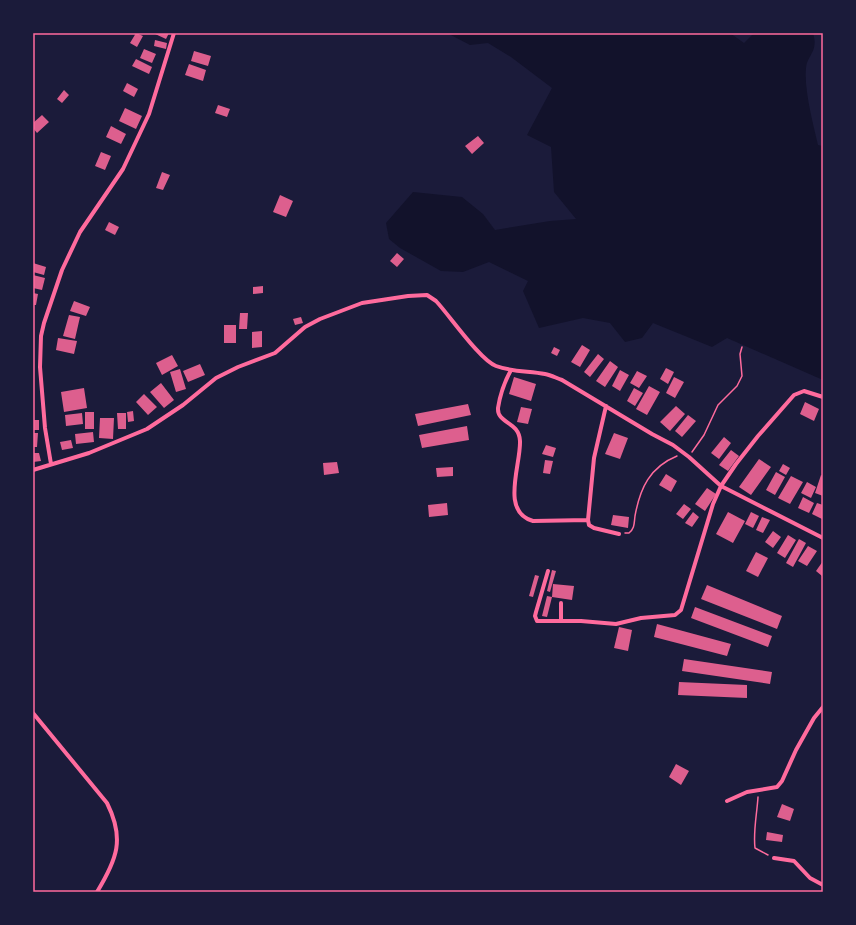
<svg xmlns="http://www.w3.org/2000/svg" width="856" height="925" viewBox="0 0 856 925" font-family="Ubuntu,sans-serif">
<rect width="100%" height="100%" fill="#1b1b3a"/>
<!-- water -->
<path fill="#12122b" d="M447,33h283l14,10 10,-10h59c6,19 -6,22 -7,35 -2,22 7,55 12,77l5,1v234l-96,-42 -15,9 -59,-24 -11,15 -17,4 -15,-19 -27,-5 -44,10 -16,-37 5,-10 -39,-19 -26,10 -22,-1 -41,-23 -11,-9 -3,-16 27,-31 49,5 21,17 12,16 55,-9 26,-2 -22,-27 -3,-45 -24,-12 25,-47 -41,-31 -23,-14 -18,2z"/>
<!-- building -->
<path fill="#dd5f8e" d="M136,33l7,3 -6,11 -7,-4z
M153,33h16l-3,6z
M155,40l12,3 -1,6 -12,-3z
M144,49l12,5 -4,9 -12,-5z
M194,51l17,5 -3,10 -17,-5z
M136,59l16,8 -3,7 -17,-8z
M189,64l17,6 -3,11 -18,-6z
M127,83l11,6 -4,8 -11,-6z
M64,90l5,5 -7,8 -5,-4z
M218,105l12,4 -3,8 -12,-4z
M125,108l17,8 -6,13 -17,-8z
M42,115l7,7 -12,11 -4,-5v-5z
M111,126l15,8 -5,10 -15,-7z
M478,136l6,7 -12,11 -7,-8z
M101,152l10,4 -6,14 -10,-4z
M162,172l8,3 -7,15 -7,-2z
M280,195l13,6 -7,16 -13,-5z
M109,222l10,5 -4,8 -10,-5z
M397,253l7,6 -7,8 -7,-6z
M33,263l13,4 -2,8 -11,-3z
M33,275l12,3 -3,12 -9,-2z
M263,286v7l-10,1v-7z
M33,293l5,1 -2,11h-3z
M74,301l16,6 -4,9 -16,-5z
M240,313h8l-1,16h-8z
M69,315l11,2 -5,22 -12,-3z
M301,317l2,6 -8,2 -2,-6z
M224,325h12v18h-12z
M262,331v16l-10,1v-16z
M58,338l19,3 -3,13 -18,-4z
M582,345l8,5 -10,17 -9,-5z
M554,347l6,3 -3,6 -6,-3z
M598,354l6,5 -14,18 -6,-5z
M172,355l6,11 -16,9 -6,-12z
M610,361l8,6 -13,20 -9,-6z
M200,364l5,11 -17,7 -5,-11z
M666,368l8,4 -6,12 -8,-5z
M180,369l6,20 -10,3 -6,-20z
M620,370l9,5 -9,16 -8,-5z
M637,371l10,5 -8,12 -9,-5z
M514,377l22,7 -5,17 -22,-7z
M674,377l10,5 -9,16 -9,-5z
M161,383l13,17 -10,8 -14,-16z
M649,386l11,6 -13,23 -11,-6z
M84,388l3,20 -23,4 -3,-20z
M634,388l9,5 -8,13 -8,-5z
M144,394l13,13 -9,8 -12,-13z
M805,402l14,7 -5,12 -14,-7z
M468,404l3,11 -53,11 -3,-12z
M676,406l9,8 -15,17 -10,-9z
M521,407l11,2 -4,15 -11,-2z
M133,411l1,10 -6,1 -1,-10z
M85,412h9v17h-9z
M82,413l1,11 -17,2 -1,-11z
M117,413h9v16h-8z
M688,415l8,6 -14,16 -7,-6z
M100,418h14l-1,21 -14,-1z
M33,420h6v10h-6z
M467,426l2,14 -47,8 -3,-13z
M93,432l1,10 -18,2 -1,-10z
M33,433h5l-1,14h-4z
M614,433l14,5 -8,21 -15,-5z
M724,437l7,6 -12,16 -8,-6z
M71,440l2,8 -11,2 -2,-8z
M546,445l10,3 -3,9 -11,-3z
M731,450l8,6 -11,15 -9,-6z
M33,453h6l2,8 -8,1z
M759,459l12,8 -20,28 -12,-8z
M545,460l8,1 -3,13 -7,-1z
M337,462l2,11 -15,2 -1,-12z
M783,464l7,4 -4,7 -7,-4z
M453,467v9l-16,1 -1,-9z
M776,472l9,5 -10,18 -9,-5z
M666,474l11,7 -6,11 -12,-7z
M821,475l2,1v20l-8,-3z
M791,476l12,6 -13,22 -12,-6z
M807,482l9,5 -5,11 -10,-5z
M707,488l9,6 -11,17 -10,-7z
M803,497l11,6 -5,10 -11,-5z
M447,503l1,12 -19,2 -1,-12z
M817,503l6,2v11l-1,3 -10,-5z
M684,504l7,5 -8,10 -7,-5z
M693,512l6,5 -7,10 -7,-4z
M728,512l17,9 -12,22 -17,-9z
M751,512l8,4 -6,12 -8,-4z
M613,515l16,2 -1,11 -17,-3z
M762,517l8,3 -7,13 -7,-3z
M773,531l8,6 -8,11 -8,-6z
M788,535l8,5 -11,18 -8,-5z
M799,539l7,4 -13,24 -7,-4z
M808,546l9,5 -10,15 -9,-5z
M756,552l12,6 -10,19 -12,-6z
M823,561v14l-1,1 -6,-5z
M552,570l4,1 -6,21 -3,-1z
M535,575l4,1 -6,21 -4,-1z
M553,584l21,2 -2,14 -20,-3z
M707,585l75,31 -5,13 -76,-30z
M547,596l5,1 -5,20 -5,-1z
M695,607l77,29 -4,11 -77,-29z
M657,624l74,20 -4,12 -73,-19z
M619,627l13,3 -4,21 -14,-3z
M684,659l88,13 -2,12 -88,-13z
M679,682l68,3v13l-69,-3z
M676,764l13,7 -8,14 -12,-8z
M782,804l12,5 -4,12 -13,-4z
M767,832l16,3 -1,7 -16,-2z"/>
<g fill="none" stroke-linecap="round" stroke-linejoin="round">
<!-- path -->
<path stroke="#ff6b9d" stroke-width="1.5" d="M692,452l12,-17 14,-30 19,-19 5,-10 -2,-22 2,-7
M625,533h4c6,-5 5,-10 6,-17 5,-28 15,-49 42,-60
M758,797c-1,17 -5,34 -3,51l13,7"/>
<!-- minor -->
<path stroke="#ff6b9d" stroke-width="4" d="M511,370c-6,11 -11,25 -13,38 -1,16 21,13 22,33 1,24 -20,71 13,80l55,-1
M606,406l-12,52 -6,62 1,5 5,3 25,6
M51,464l-6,-36 -5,-61 1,-31 3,-13 18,-53 18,-38 43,-63 26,-55 25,-81
M33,470l56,-17 58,-24 36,-24 33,-27 22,-11 37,-14 30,-26 15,-8 42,-16 46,-7 19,-1 9,6c14,15 44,59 60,65 16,6 33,5 49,8 6,1 11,4 17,6l90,54 21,11 16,12 32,29 102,52
M548,571l-12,41 -1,4 2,5h44l35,3 25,-6 34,-3 6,-5 32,-106 8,-18 15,-22 22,-28 36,-41 10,-4 19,6
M561,603v18
M33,713l74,90c18,36 10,56 -10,89
M727,801l20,-9 30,-5 5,-6 14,-31 18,-32 9,-11
M774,858l20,3 16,17 13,7"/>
</g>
<!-- border -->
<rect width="856" height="925" fill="none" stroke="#1b1b3a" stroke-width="68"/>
<rect x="34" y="34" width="788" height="857" fill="none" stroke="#ff6b9d" stroke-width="1.5"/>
</svg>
